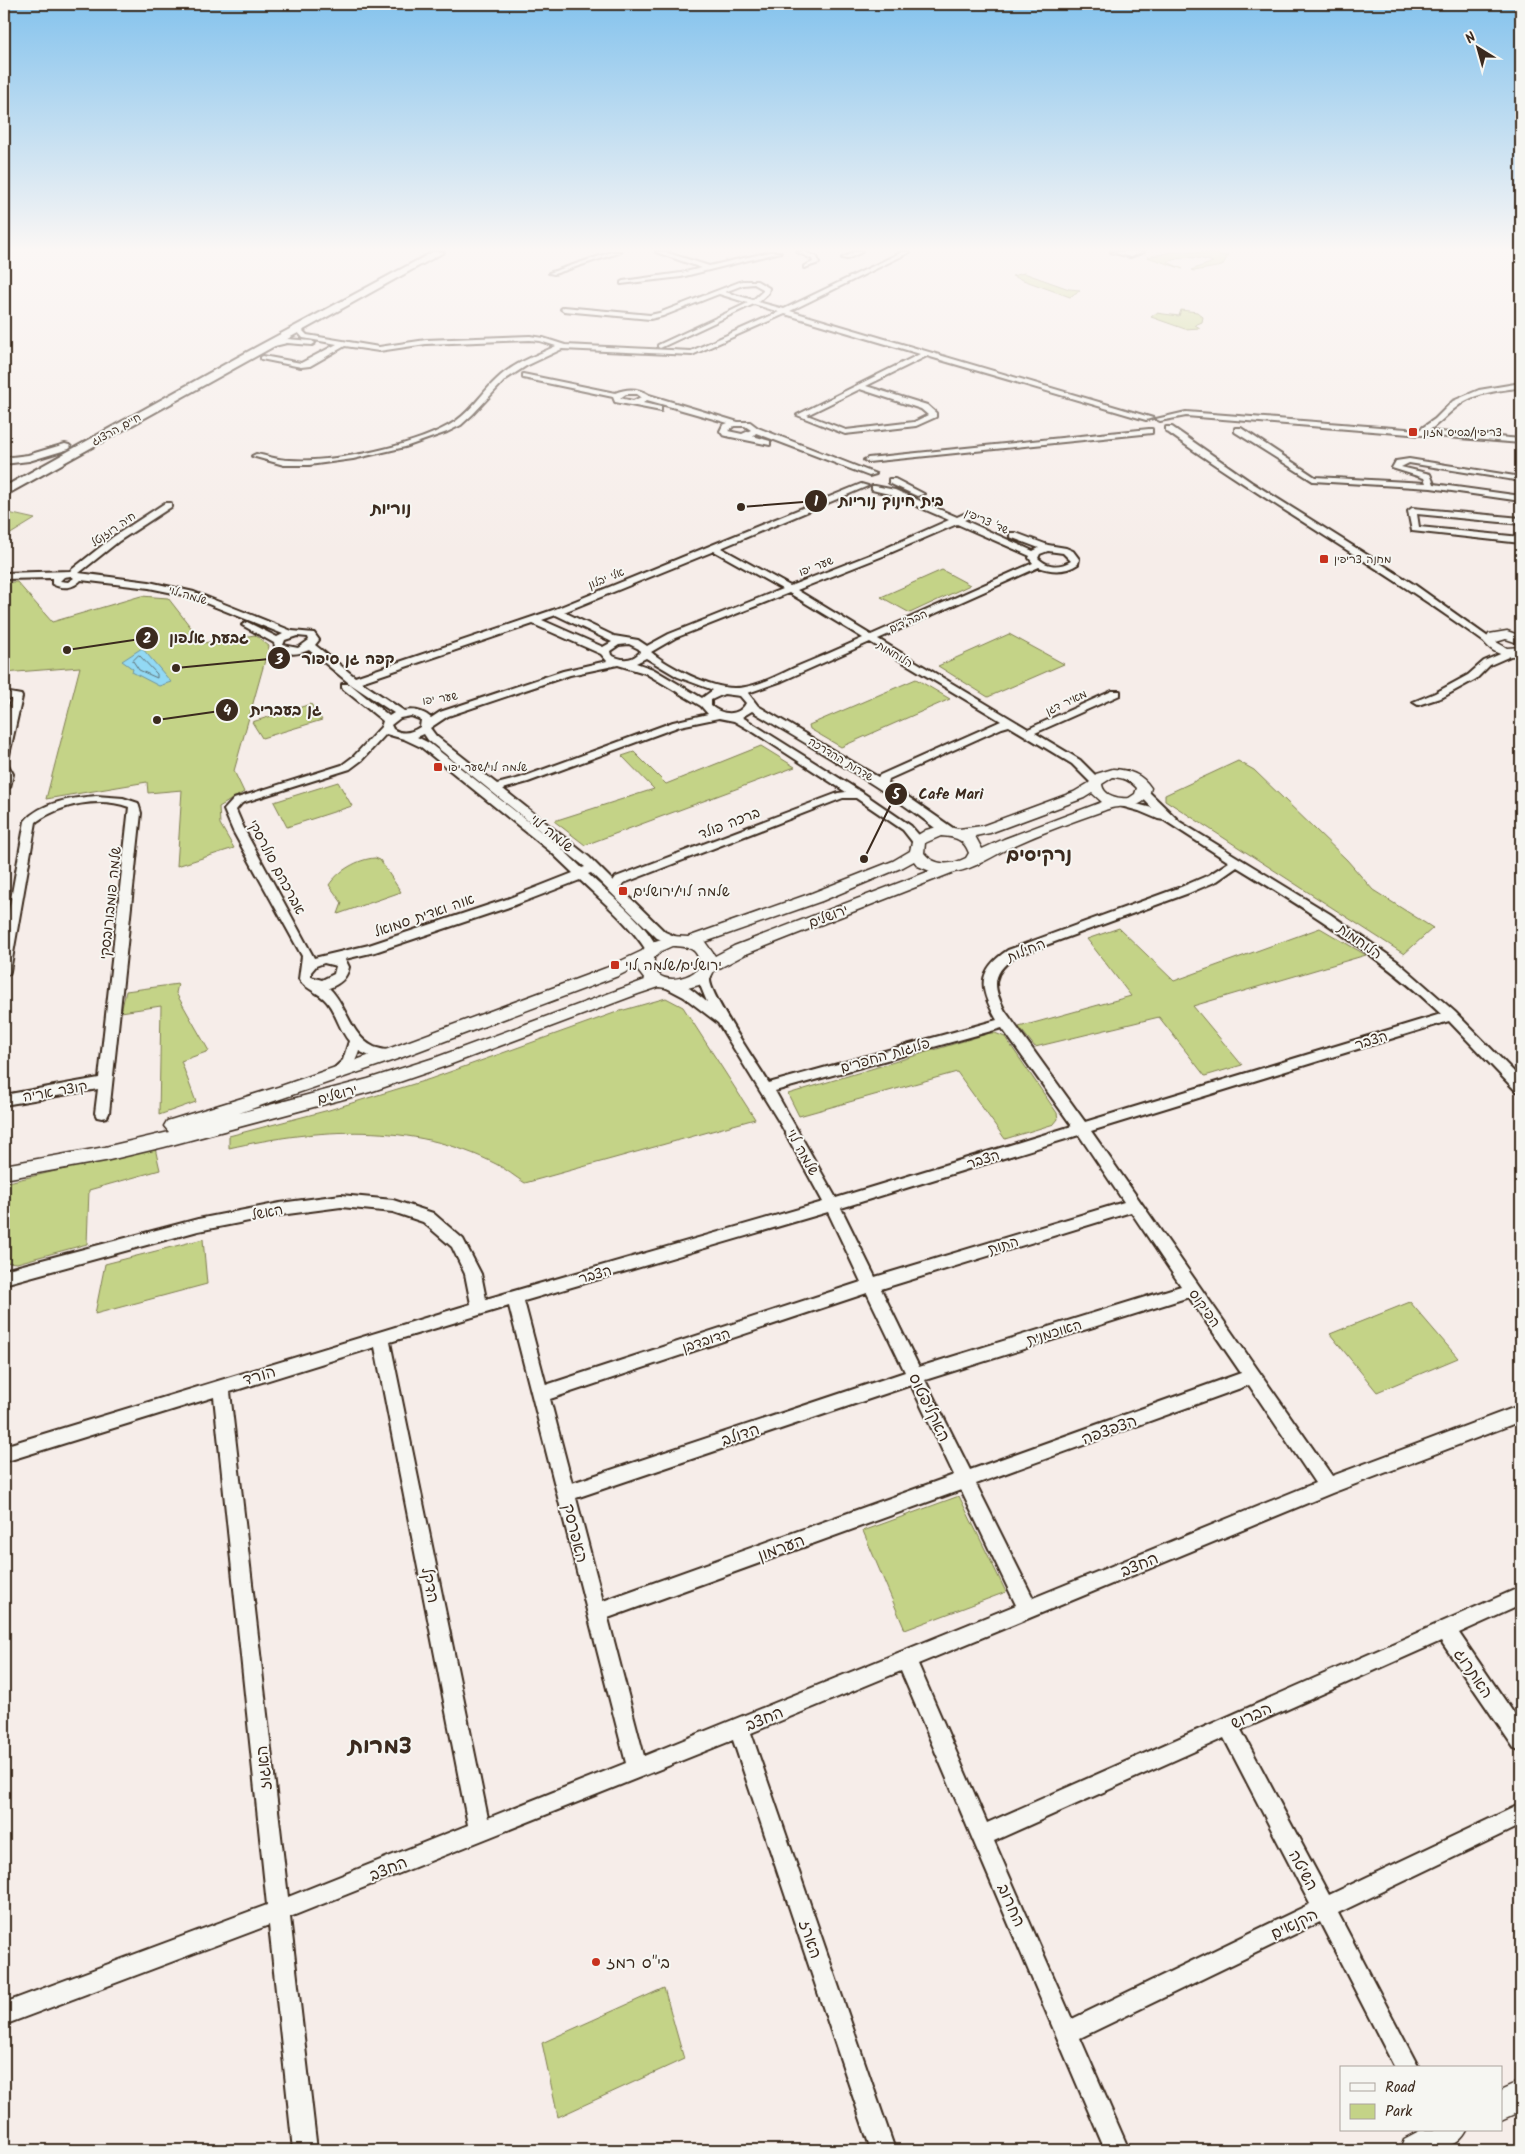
<svg xmlns="http://www.w3.org/2000/svg" width="1525" height="2154" viewBox="0 0 1525 2154" font-family="Kalam,'Playpen Sans Hebrew',sans-serif">
<rect width="100%" height="100%" fill="#f6ede9"/>
<filter id="ink" filterUnits="userSpaceOnUse"><feTurbulence type="fractalNoise" baseFrequency=".02" numOctaves="2"/><feDisplacementMap in="SourceGraphic" scale="10" xChannelSelector="R" yChannelSelector="G"/><feConvolveMatrix kernelMatrix="1 2 1 2 8 2 1 2 1" color-interpolation-filters="sRGB"/></filter>
<g filter="url(#ink)">
<!-- green -->
<path fill="#c4d387" stroke="#807e52" d="M1173,252h21l34,4 -6,10 -28,5 -3,-1 22,-8c-16,-6 -30,-6 -46,0l16,7 -36,-12z
M1024,273l45,16 11,1 -10,7 -58,-21z
M1181,310l16,2 6,5 -1,5 -7,3 5,3 -15,1 -34,-12 5,-4 23,3z
M4,512l31,7 -31,19z
M942,570l28,15 -60,28 -29,-16z
M4,582h13l35,40 89,-26 27,2 35,45 52,-8 14,11 -35,125 10,21 -25,15 1,17 14,24 -57,18 5,-76 -34,3 -1,-11 -101,17 34,-132 -76,6z
M1009,634l55,30 -76,33 -50,-31z
M916,679l34,20 -109,48 -31,-18 -1,-4z
M311,704l11,16 -60,18 -10,-16z
M761,746l34,21 -210,78 -31,-24 100,-32 -32,-33 12,-4 32,32z
M1238,761l16,9 93,90 26,30 60,38 -29,26 -239,-154v-5z
M338,782l14,24 -65,21 -13,-25z
M375,858l5,2 21,32 -63,22 4,-11 -13,-18c9,-14 29,-26 46,-27z
M1119,928l55,53 146,-53 46,27 -173,51 49,59 -37,11 -46,-59 -124,30 -16,-20 112,-31 -44,-57z
M178,984l-2,9 33,58 -28,10 15,41 -37,13 2,-109 -40,6 5,-21z
M666,998l17,9 72,112 -230,64c-10,-6 -19,-14 -29,-19 -84,-43 -178,-36 -267,-16v-12l100,-26 101,-31 187,-67z
M990,1033h5l10,4 52,76 1,6 -4,5 -49,15 -48,-67 -158,44 -11,-22z
M155,1148l5,22 -71,20 -2,54 -70,19 -13,-1v-79z
M203,1239l4,45 -112,30 10,-50z
M1410,1302l48,56 -81,34 -47,-58z
M959,1496l47,96 -101,38 -42,-99z
M664,1988l20,71 -126,58 -16,-74z"/>
<!-- water -->
<path fill="#92d9f4" stroke="#6f939e" d="M142,648l29,34 -12,4 -27,-14 1,-3 -11,-8z"/>
<g fill="none" stroke-linecap="round" stroke-linejoin="round">
<!-- shore -->
<path stroke="#5e7074" stroke-width="1" d="M139,655l18,19v4l-18,-8 -6,-9z"/>
<!-- minor casing -->
<g stroke="#3b2a1e" stroke-width="4">
<path id="minor" d="M612,252h9l-67,22 -5,-1z
M656,252h9l44,14 61,-14h11l-100,25 -60,7v-2l2,-1 58,-8 21,-5z
M797,252h8l12,5 2,6 -15,5v-2l9,-4 -1,-3z
M854,252h8l-15,7 -5,-1z
M902,252h8l-120,59 363,107 -7,2 -219,-64 -61,30 61,19 9,8v4l-20,9 -71,8 -48,-19 123,-61 -135,-40 -93,41 -130,-6 -36,17 -20,13 -33,35 -12,11 -14,7 -42,15 -52,12 -44,6h-25l-32,-9 4,-2c11,2 22,6 34,6 44,3 129,-14 166,-39 16,-11 26,-28 40,-41 16,-16 39,-24 60,-34l-16,-5 -10,-1 -104,4 -47,7 -34,-5 -35,20 -9,1 -40,-8v-2l2,-1 38,7 36,-19 -34,-6 -6,-7 4,-6 5,1 -3,5 4,4 72,12 47,-7 104,-4 13,2 22,7 126,6 88,-39 -25,-8 -94,44 -2,-1v-2l90,-42 -29,-9 -56,22 -13,3 -86,-8 -3,-2 3,-2 86,8 9,-2 83,-32h15l12,7 -1,5 -10,9 26,7zM754,284l9,5v2l-10,9 -28,-8 18,-7zM860,389l61,20 7,6 -14,7 -68,8 -39,-15z
M1111,252h33l-14,5z
M287,339l25,2 3,2 -3,2 -25,-2 -21,5 -3,-2z
M523,374l92,19c12,-5 23,-5 34,2l89,27h12l8,6 118,46 -7,2 -113,-43 -3,3 17,5v4l-39,-8 -8,-2 -3,-4 3,-6 5,-2 -81,-23 -4,3 18,4v4l-46,-9 -2,-5 -90,-19zM626,394h11l4,3 -8,4 -13,-3zM734,426h11l6,4 -9,4 -14,-3z
M1521,383v4c-20,4 -47,5 -63,19 -11,8 -19,18 -30,25l93,8v4l-335,-27 -26,5 -4,-2 30,-7 233,18 16,-11 18,-18 26,-11z
M1166,427h6l79,55 164,103 80,57 -2,2h-6c-104,-76 -216,-138 -321,-213z
M1235,428h6l74,49 111,6 -2,-5 -32,-10 4,-7 13,-2 112,18v4l-112,-18 -8,4 29,7 4,10 87,12v5l-90,-13 -118,-7 -78,-49z
M1149,429h3v4l-284,29 -4,-2 4,-2z
M889,479h6l29,15 -7,2 -28,-13z
M861,484l7,2 -147,62 69,38 87,-34 72,-32 -60,-26 -17,-4v-4h3l20,4 62,27 9,-4h6v4l-8,3 69,31 6,-3 -29,-11v-4h6l32,12 18,3 7,3 6,8 -1,5c-12,8 -26,8 -39,3l-161,72 150,90 84,-38h8v4l-85,38 45,27 19,19 1,2 -1,2h-8l-19,-19 -63,-38 -7,2 -113,51 -1,4 72,50 -2,3c-13,3 -30,-14 -40,-21 -53,-38 -110,-70 -166,-104l-10,6 121,76 48,33 13,15 -2,3h-8l-11,-14 -47,-32h-13l-219,85 -4,5 45,44 14,6 2,3 -2,3 -4,1 -18,-7 -66,-65 -3,1c21,20 61,51 70,76l-2,3h-8c-17,-28 -44,-50 -68,-73l-65,25 -140,47 -30,7 4,8c-2,11 -9,17 -20,21 18,17 21,48 45,59 5,2 13,3 19,4l2,4 -2,4c-11,3 -25,-3 -34,-8 -3,11 -14,31 -29,27l-2,-4 15,-14 6,-19c-10,-12 -13,-28 -22,-39 -8,-10 -22,-13 -28,-23l3,-23 -69,-125 -9,-21 10,-11 108,-34 12,-9 27,-29 2,-6 -41,-33v-4h8l39,32 5,-3 -45,-30 -40,-33c-11,5 -22,5 -33,-1l-2,-6 -32,-18 5,-3 30,15 6,-3 -95,-38 -39,-8 -68,-8c-8,9 -19,9 -29,4v-6l-48,1v-6l66,-2 43,-34 52,-34h6v4l-52,34 -40,32 70,9 45,10 98,39 22,2 5,7 -4,5 40,32 198,-67zM957,524l73,32 -1,2 4,5 -162,72 -74,-45 86,-34zM714,551l68,38 -113,45 -22,12 -9,-6 -24,-4 -50,-24zM1048,551l15,2 8,8c-12,7 -24,6 -33,-3l2,-4zM71,576l3,2 -6,4 -8,-1 4,-4zM789,593l74,45c-22,10 -45,20 -67,29 -19,9 -41,21 -62,21 -24,0 -65,-21 -83,-36l24,-14zM556,615l52,25 4,2 -9,5 -61,-27zM533,624l68,30 6,7 -44,10 -123,41 -9,6c-8,-7 -17,-9 -27,-7l-43,-29zM297,636l11,1 1,3 -11,8 -15,-3 2,-5zM870,642l131,79 -121,54 -2,2 -120,-71 -10,-13 34,-12zM629,644l10,5 1,3c-8,9 -18,9 -29,3l-1,-4 9,-6zM646,658l32,19 35,13 -11,8 -49,-29 -17,-6zM618,665l27,8 56,33 7,8 -35,8 -153,56 -23,6 -61,-48 -6,-8 18,-12 122,-41zM724,694l16,2 6,7c-7,14 -24,12 -35,3v-6zM411,716l10,4 -1,7c-9,6 -18,8 -27,2l-2,-4 9,-7zM719,718l15,3 21,12 91,59 -8,1 -222,84 -3,4 -24,-24 -86,-68 25,-7 152,-56zM386,734l18,5 17,8 130,105 22,21 -66,26 -138,46 -55,13 -69,-127 -9,-21 6,-7 108,-34 12,-9zM424,734l4,6 157,127 -3,1 -23,-22 -130,-103 -12,-6zM324,963l12,3 -2,8 -12,6 -11,-3v-5l5,-6z
M1412,508l109,10v6l-104,-10 2,13 102,10v6l-109,-12 -4,-20z
M1512,649l5,3 -2,2 -25,11 -14,14 -33,18 -25,8 -5,-3 22,-9 33,-18 16,-14z
M4,692l17,3 1,2 -13,58 -5,3v-25l7,-34 -7,-1z
M4,764l4,1 5,9 -3,13 -6,3z
M1144,790l4,1 32,31 150,92 68,48 57,50 66,67v13l-5,-1 -67,-70 -358,110 241,345 189,-71v16l-189,72 -414,171 69,159 534,-236v18l-62,28 62,91v27l-7,-3 -73,-107 -200,89 88,165 192,-91v21l-183,88 81,155h-24l-75,-146 -240,116 49,112h-24l-204,-479 -150,62 144,417h-24l-138,-410 -443,177 27,233h-24l-24,-225 -265,100v-22l263,-98 -53,-508 -210,65v-16l467,-142 -6,-30 -13,-27 -29,-25 -30,-10 -52,-5 -61,8 -82,16 -194,53v-14l194,-51 82,-16 61,-8 52,5 40,13 30,26 18,35 5,25 337,-97 -42,-77 -63,-102 -34,-26 -19,-10 -1,-3 1,-3c14,-4 32,13 42,21l-9,-22 3,-11h10l1,3c0,3 -2,5 -2,8 0,16 48,85 59,103l228,-63c-18,-31 -21,-49 11,-70l173,-63 28,-12 20,-13 -65,-42 -6,-1 -19,-8 -22,-6 -2,-2 6,-3 31,8 -14,-15zM1237,867c72,44 143,89 204,147l-356,108 -80,-111c-13,-25 -14,-38 11,-55l173,-63 28,-12zM1002,1028l70,98 -236,72 -61,-107zM1079,1135l45,67 -249,75 -34,-69zM828,1212l33,70 -315,103 -22,-84zM1131,1212l50,74 -262,81 -38,-78zM867,1293l38,79 -333,111 -22,-84zM1189,1297l52,76 -271,97 -45,-90zM509,1306l117,457 -138,55 -98,-476zM375,1347l93,478 -180,72 -58,-505zM911,1385l43,90 -351,126 -27,-103zM1249,1385l66,98 -282,115 -57,-114zM961,1490l55,115 -372,151 -36,-138zM1224,1738l86,166 -238,115 -78,-178z
M96,796l27,2 15,5 3,10 -32,300 -2,4 -5,1 -5,-1 -2,-4 3,-24 -94,16v-10l95,-17 30,-271c-30,-11 -68,-3 -93,15l-26,149 -1,3 -5,1v-37l21,-117c16,-19 48,-23 71,-25z"/>
</g>
<!-- tertiary casing -->
<g stroke="#3b2a1e" stroke-width="3">
<path id="tertiary" d="M1507,631l14,5v8l-15,-5 -10,3 11,6 14,-1v8c-14,3 -28,-1 -37,-13l5,-8z
M1113,769c16,1 29,5 38,19 -4,18 -17,18 -33,19 -5,0 -13,3 -18,5 -29,10 -59,21 -87,34 -19,9 -38,23 -59,26l-208,82 -32,17 -4,7 -11,7 -19,5 -21,-3 -21,7 -189,71 -79,27 -206,55 -59,14 -101,18v-14l101,-18 64,-15 -5,-6 3,-5 111,-34 110,-38 218,-81 36,-17 7,-8 22,-7 17,1 124,-44 81,-32 17,-10 3,-13 13,-8 15,-4 18,3 23,-3 92,-34 15,-9 7,-9zM1113,777c10,1 17,3 24,11l-2,6 -6,4c-10,1 -26,-2 -27,-14zM1092,793l10,9 -98,37 -22,10 -7,-13 15,-3 94,-35zM941,836c14,1 23,3 28,17l-3,5c-14,7 -31,9 -42,-5l1,-10zM914,861l4,5 12,5 -196,75 -19,10 -10,-14 117,-41 81,-34zM672,946c18,1 24,1 29,19 -7,13 -38,21 -46,5 -2,-3 -1,-8 -1,-12l7,-7zM638,966v5l7,9 -208,77 -69,22 -129,34 161,-55 218,-82z
M1521,2080v31l-20,9v-31z
M1421,2130h46c-11,24 -43,20 -67,20l4,-11z"/>
</g>
<!-- secondary casing -->
<g stroke="#3b2a1e" stroke-width="4">
<path id="secondary" d="M433,252h11l-440,244v-9l234,-130z
M65,444l4,1 2,2 -2,2 -40,12 -25,3v-6l24,-3z"/>
</g>
<!-- minor -->
<use href="#minor" fill="#f6f6f2" fill-rule="evenodd"/>
<!-- tertiary -->
<use href="#tertiary" fill="#f6f6f2" fill-rule="evenodd"/>
<!-- secondary -->
<use href="#secondary" fill="#f6f6f2" fill-rule="evenodd"/>
</g>
</g>
<!-- sky -->
<linearGradient id="sky" x2="0" y2="1"><stop stop-color="#85c3ed"/><stop offset="0.45" stop-color="#fbf7f5"/><stop offset="1" stop-color="#fbf7f5" stop-opacity="0"/></linearGradient>
<rect width="1525" height="554" fill="url(#sky)"/>
<!-- markers -->
<g fill="#c8321e" stroke="#f6f6f2" stroke-width="2">
<rect x="1408" y="427" width="10" height="10" rx="2.5"/>
<rect x="1319" y="554" width="10" height="10" rx="2.5"/>
<rect x="433" y="762" width="10" height="10" rx="2.5"/>
<rect x="618" y="886" width="10" height="10" rx="2.5"/>
<rect x="610" y="960" width="10" height="10" rx="2.5"/>
<circle cx="596" cy="1962" r="5"/>
</g>
<g text-anchor="middle" stroke-width="4" stroke-linejoin="round" paint-order="stroke">
<!-- far-street labels -->
<g font-size="11" fill="#3b2a1e" stroke="#f6f6f2">
<text transform="translate(116 429) rotate(-29)" y="4">חיים הרצוג</text>
<text transform="translate(987 521) rotate(24)" y="4">שד' צריפין</text>
<text transform="translate(113 529) rotate(-35)" y="4">חיה רוזנטל</text>
<text transform="translate(816 566) rotate(-21)" y="4">שער יפו</text>
<text transform="translate(606 578) rotate(-22)" y="4">אלי יבלון</text>
<text transform="translate(188 595) rotate(17)" y="4">שלמה לוי</text>
<text transform="translate(908 621) rotate(-24)" y="4">הבה"דים</text>
<text transform="translate(895 654) rotate(31)" y="4">הלוחמות</text>
<text transform="translate(440 698) rotate(-9)" y="4">שער יפו</text>
<text transform="translate(1066 702) rotate(-25)" y="4">מאיר דגן</text>
<text transform="translate(841 759) rotate(31)" y="4">שדרות ההדרכה</text>
</g>
<!-- far-poi labels -->
<g font-size="11" fill="#3b2a1e" stroke="#f6f6f2" text-anchor="start">
<text x="1423" y="436">צריפין/בסיס מזון</text>
<text x="1334" y="563">מחנה צריפין</text>
<text x="448" y="771">שלמה לוי/שער יפו</text>
</g>
<!-- street labels -->
<g font-size="14" fill="#3b2a1e" stroke="#f6f6f2">
<text transform="translate(729 823) rotate(-21)" y="5">ברכה פולד</text>
<text transform="translate(552 833) rotate(39)" y="5">שלמה לוי</text>
<text transform="translate(277 867) rotate(62)" y="5">אברכהם סולרסקי</text>
<text transform="translate(110 903) rotate(-84)" y="5">שלמה פומבורובסקי</text>
<text transform="translate(424 915) rotate(-19)" y="5">אוה ואדית סמואל</text>
<text transform="translate(828 916) rotate(-21)" y="5">ירושלים</text>
<text transform="translate(1360 941) rotate(35)" y="5">הלוחמות</text>
<text transform="translate(1026 950) rotate(-22)" y="5">החילות</text>
<text transform="translate(1371 1040) rotate(-17)" y="5">הצבר</text>
<text transform="translate(885 1055) rotate(-16)" y="5">פלוגות החפרים</text>
<text transform="translate(55 1091) rotate(-10)" y="5">קוצר אריה</text>
<text transform="translate(337 1094) rotate(-15)" y="5">ירושלים</text>
<text transform="translate(803 1152) rotate(61)" y="5">שלמה לוי</text>
<text transform="translate(983 1159) rotate(-17)" y="5">הצבר</text>
<text transform="translate(267 1212) rotate(-11)" y="5">האשל</text>
<text transform="translate(1003 1245) rotate(-17)" y="5">התות</text>
<text transform="translate(595 1274) rotate(-16)" y="5">הצבר</text>
<text transform="translate(1205 1308) rotate(55)" y="5">הפיקוס</text>
<text transform="translate(1054 1332) rotate(-17)" y="5">האוכמנית</text>
<text transform="translate(706 1340) rotate(-18)" y="5">הדובדבן</text>
</g>
<!-- poi labels -->
<g font-size="14" fill="#3b2a1e" stroke="#f6f6f2" text-anchor="start">
<text x="633" y="896">שלמה לוי/ירושלים</text>
<text x="625" y="970">ירושלים/שלמה לוי</text>
</g>
<!-- far-district labels -->
<g font-size="16" font-weight="bold" fill="#3b2a1e" stroke="#f6f6f2">
<text x="391" y="514">נוריות</text>
</g>
<!-- near-street labels -->
<g font-size="16" fill="#3b2a1e" stroke="#f6f6f2">
<text transform="translate(259 1375) rotate(-17)" y="6">הורד</text>
<text transform="translate(930 1407) rotate(64)" y="6">האקליפטוס</text>
<text transform="translate(1109 1429) rotate(-20)" y="6">הצפצפה</text>
<text transform="translate(740 1434) rotate(-19)" y="6">הדולב</text>
<text transform="translate(576 1533) rotate(76)" y="6">האפרסק</text>
<text transform="translate(781 1547) rotate(-20)" y="6">הערמון</text>
<text transform="translate(1139 1564) rotate(-22)" y="6">החצב</text>
<text transform="translate(431 1585) rotate(79)" y="6">הדקל</text>
<text transform="translate(1474 1673) rotate(56)" y="6">האתרוג</text>
<text transform="translate(1251 1715) rotate(-24)" y="6">הברוש</text>
<text transform="translate(764 1718) rotate(-22)" y="6">החצב</text>
<text transform="translate(263 1768) rotate(-96)" y="6">האגוז</text>
<text transform="translate(388 1868) rotate(-22)" y="6">החצב</text>
<text transform="translate(1304 1870) rotate(62)" y="6">השיטה</text>
<text transform="translate(1012 1905) rotate(66)" y="6">החרוב</text>
<text transform="translate(1294 1923) rotate(-26)" y="6">הקנאים</text>
<text transform="translate(811 1939) rotate(71)" y="6">הארז</text>
</g>
<!-- near-poi labels -->
<g font-size="16" fill="#3b2a1e" stroke="#f6f6f2" text-anchor="start">
<text x="606" y="1968">בי"ס רמז</text>
</g>
<!-- district labels -->
<g font-size="19" font-weight="bold" fill="#3b2a1e" stroke="#f6f6f2">
<text x="1039" y="861">נרקיסים</text>
</g>
<!-- near-district labels -->
<g font-size="22" font-weight="bold" fill="#3b2a1e" stroke="#f6f6f2">
<text x="380" y="1753">צמרות</text>
</g>
</g>
<!-- callouts -->
<path fill="none" stroke="#3b2a1e" stroke-width="2" d="M741 507L816 501M67 650L147 638M176 668L279 658M157 720L227 710M864 859L896 794"/>
<g fill="#3b2a1e" stroke="#f6f6f2" stroke-width="2">
<circle cx="741" cy="507" r="5"/>
<circle cx="67" cy="650" r="5"/>
<circle cx="176" cy="668" r="5"/>
<circle cx="157" cy="720" r="5"/>
<circle cx="864" cy="859" r="5"/>
<circle cx="816" cy="501" r="12"/>
<circle cx="147" cy="638" r="12"/>
<circle cx="279" cy="658" r="12"/>
<circle cx="227" cy="710" r="12"/>
<circle cx="896" cy="794" r="12"/>
</g>
<g font-size="15" text-anchor="middle" font-weight="bold" fill="#fff">
<text x="816" y="506">1</text>
<text x="147" y="643">2</text>
<text x="279" y="664">3</text>
<text x="227" y="715">4</text>
<text x="896" y="799">5</text>
</g>
<g font-size="15" text-anchor="middle" font-weight="bold" fill="#3b2a1e" stroke="#f6f6f2" stroke-width="4" stroke-linejoin="round" paint-order="stroke">
<text x="891" y="506">בית חינוך נוריות</text>
<text x="209" y="643">גבעת אלפון</text>
<text x="348" y="664">קפה גן סיפור</text>
<text x="286" y="715">גן בעברית</text>
<text x="951" y="799">Cafe Mari</text>
</g>
<!-- margin -->
<rect width="1525" height="2154" fill="none" stroke="#f6f6f2" stroke-width="20"/>
<rect x="10" y="10" width="1505" height="2134" fill="none" stroke="#3b2a1e" stroke-width="2" filter="url(#ink)"/>
<!-- legend -->
<rect x="1340" y="2066" width="162" height="65" fill="#f6f6f2" stroke="#aba49d"/>
<rect x="1350" y="2083" width="25" height="8" fill="#f6f6f2" stroke="#aba49d"/>
<text x="1385" y="2092" font-size="15" fill="#3b2a1e">Road</text>
<rect x="1350" y="2104" width="25" height="15" fill="#c4d387" stroke="#aba49d"/>
<text x="1385" y="2116" font-size="15" fill="#3b2a1e">Park</text>
<!-- north arrow -->
<g transform="translate(1478 48) rotate(323)" stroke="#f6f6f2" stroke-width="4" paint-order="stroke">
<path d="M0-4L9 19L0 12L-9 19Z" fill="#3b2a1e"/>
<text y="-8" font-size="14" font-weight="bold" text-anchor="middle" fill="#3b2a1e">N</text>
</g>
</svg>
